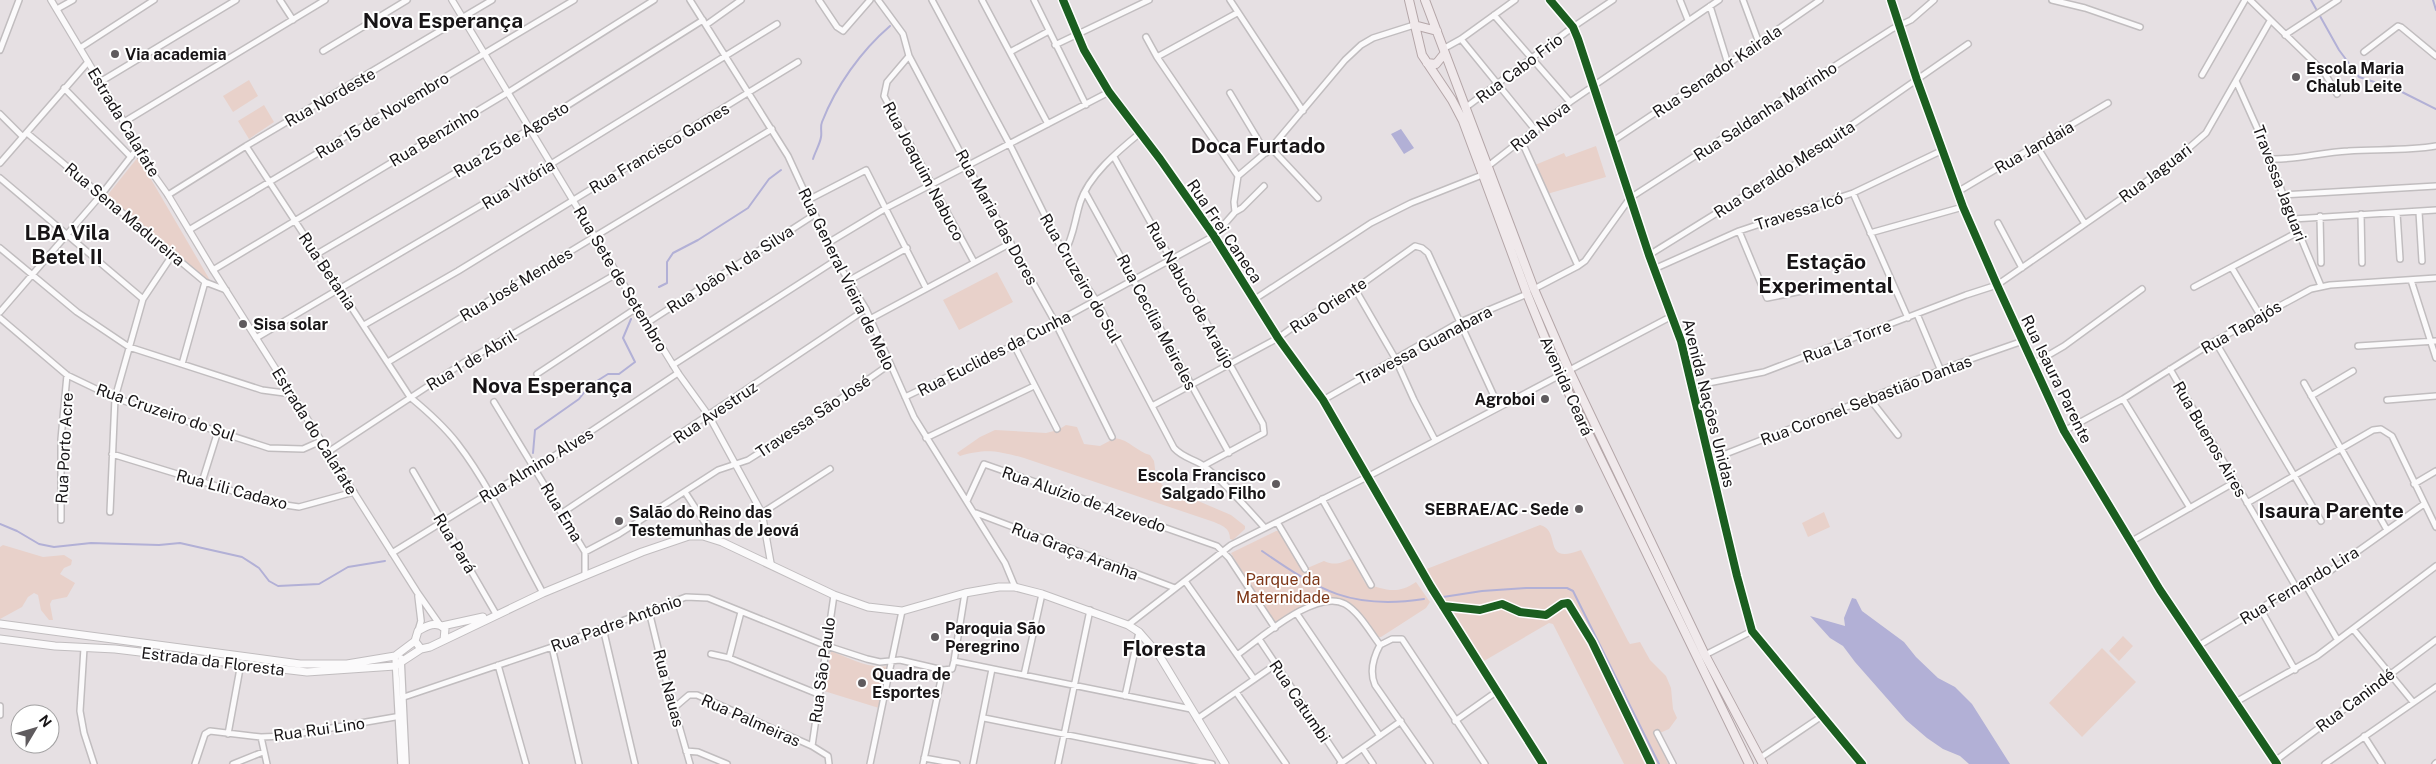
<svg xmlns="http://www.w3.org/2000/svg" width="2436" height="764" viewBox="0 0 2436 764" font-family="'Public Sans',sans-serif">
<rect width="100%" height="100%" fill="#e6e0e3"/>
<!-- green -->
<path fill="#e8d1ca" d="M249,80l9,16 -25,16 -10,-16z
M264,105l10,17 -25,17 -11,-18z
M1596,146l10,31 -59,17 -12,-29 29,-12 2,4z
M138,157l73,125 -7,-2 -98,-83z
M997,272l16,30 -54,28 -16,-30z
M1066,425l11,2 7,17 16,2 15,-8c15,2 22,14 35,17l4,6 2,15 7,10 68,29 14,11v3l-12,11 -3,-1c0,-11 -7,-13 -16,-17l-190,-64c-26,-7 -38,-10 -64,-2l-3,-3 23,-16 15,-7 51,3 12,-3z
M1824,512l6,15 -22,10 -6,-14z
M1540,525c22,5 1,41 41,25l47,91 2,3 10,-2 10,18 16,16 5,12 2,21 4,9 -8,11 -14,6 13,29h-44l-71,-140 -4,-1 -65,38 -60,-91z
M1276,531h3l23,37 3,1 19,-8c11,5 17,2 28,-3l13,25c20,7 32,12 51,-1l14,20 -4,6 -45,29h-4c-8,-8 -15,-21 -24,-27 -28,-22 -53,-1 -79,15l-43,-72z
M3,545l40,12 21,-2 8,5 -1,5 -7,3 -4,6 15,9 -8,14 -15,3 -2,4 3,16h-4l-8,-10 -3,-15 -4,-2 -6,4 -6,10 -22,12v-72z
M2123,636l10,10 -14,15 -10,-10z
M2102,648l34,34 -54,55 -33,-34z
M831,651c18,7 37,18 57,15l-9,42 -55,-17z"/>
<!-- water -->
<path fill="#b2b0d6" d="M1401,129l13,19 -10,6 -13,-20z
M1852,598l4,1 6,12 42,31 12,15 22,21 17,9 17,17 38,60h-41l-9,-8 -17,-7 -16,-11 -21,-18 -51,-58 -12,-16 -13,-8 -20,-22 35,10 -1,-8z"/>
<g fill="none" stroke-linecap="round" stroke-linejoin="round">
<!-- stream -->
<path stroke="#b2b0d6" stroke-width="2" d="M2311,0l28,50 20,27 37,12 40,20
M2433,0l3,10
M813,159c2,-7 7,-15 8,-22 1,-5 -1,-10 1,-15 14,-36 39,-71 68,-96
M659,287l8,-4v-21l6,-9 25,-13 50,-32 21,-29 12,-9
M533,453l2,-23 44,-31 10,-13 19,-12h11l16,-12 -12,-24 8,-19
M0,524l17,7 22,13 15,3 37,-4 68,2 21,-2 62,14 17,11 10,13 9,5 41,-2 29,-17 37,-6
M1262,551c58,40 89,59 162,48
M1443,597l39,-6 44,-3h41l6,3 86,173"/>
<!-- minor casing -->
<g stroke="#c1bdbf" stroke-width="8">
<path id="minor" d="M280,0l13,20
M690,0l98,156 48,104 30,49 48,108 91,146 10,24
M819,0l18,27 6,4 27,-31
M878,0l25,34 6,22 59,111 87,155 57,115
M932,0l78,145 54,109 32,46 78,148c9,10 20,11 30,18 19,15 44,43 60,61
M982,0l66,124
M1034,0l52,105
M1063,0l21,50 25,42 51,67 54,77 64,102 45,62 108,187 112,177
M1230,0l73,111
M1680,0l8,20
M1743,0l16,43
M2052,0l33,8 55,19
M2250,0l74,72 13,22
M1710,6l18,58
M57,9l16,-9
M1494,15l76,87
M706,25l35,-25
M2285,35l53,-35
M1146,37l11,20 81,119
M1461,39l75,92
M1055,45l94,-45
M80,48l74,-48
M1443,49l18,-10 54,-39
M0,50l19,-50
M323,51l84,-51
M1010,52l39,-21
M2364,52l34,-26 3,1 35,29
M909,56l-22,26 -3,14 90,166
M1157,57l80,-44
M2202,75l43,-75
M2236,81l35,78 12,36 38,91
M100,82l136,-82
M64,88l67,69
M1230,93l36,60
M1465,108l108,-81 40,-27
M0,114l23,23
M124,122l201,-122
M27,133l178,149 21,8
M1613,141l115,-77 92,-64
M1522,142l56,124
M2036,145l49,79
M246,146l164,251c17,14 33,28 47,46 34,44 59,101 86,150
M1271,148l47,50
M1114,157l149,267 1,9 -61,33
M2271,159c26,1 51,-7 77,-8 29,-2 59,0 88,-5
M0,163l88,-101
M1487,167l83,-65 149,-102
M0,178l143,121
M1959,191l149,-88
M1085,192l144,261
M1853,193l55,125
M168,195l78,-49 246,-146
M2283,195l153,-9
M808,200l58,-30 60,118
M1235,212l7,-4 22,-22
M2419,212l3,49
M2397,213l3,46
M2361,214l1,49
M2320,216l1,47
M2293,219l143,-9
M1998,223l24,45
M189,230l385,-230
M1739,231l28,67 45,-9
M1870,233l93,-26
M828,243l58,-35 223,-116
M0,248l77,64 52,35 133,43 30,4
M317,254l213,-125 173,-109
M1064,254c10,-19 10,-31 16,-51 8,-27 38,-52 60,-70
M1649,255l145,-90 174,-121
M2232,268l28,47
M1654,269l85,-38 114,-38 90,-43
M213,270l294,-177 147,-93
M850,280l57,-32
M2411,280l25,78
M2194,287l104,-55
M1355,289l40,69 19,42 21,40
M1534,289l44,-23 7,-5 45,-63 262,-169 19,-9 23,-20
M1255,299l116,-76 40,-20 71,-28
M0,312l101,-117 35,-45
M1917,314l24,57
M0,318l67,57 48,23 154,50 34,1 18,-8
M870,319l141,-76
M647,323l167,-108
M364,325l94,-54 340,-209
M256,338l295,-174 226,-140
M2215,341l106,180
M1014,345l43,84
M2358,346l78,-5
M388,362l384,-233
M182,364l23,-82
M2033,364l31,-18 78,-57
M673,365l163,-105
M2170,369l126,218
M537,374l101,-67
M2304,383l83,147
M1693,386l71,-14 202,-77 31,-10 170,-118 39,-34 64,-112
M2311,396l42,-25
M905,397l109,-52 200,-109 21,-24 -1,-10 4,-26 33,-28 74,-88 16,-15 12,-7 41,-13
M1869,398l29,37
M2123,399l67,109
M1323,400l137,-78 67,-28
M2387,400l49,-4
M494,402l91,150v23
M1152,406l126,-68 28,-20 49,-29 60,-43 7,2 6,5 71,154
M2064,431l59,-32 92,-58 96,-52 19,-4 106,-7
M926,438l108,-52
M328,452l135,-89 155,-90
M112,454l160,49 27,4 55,-15
M1710,460l244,-95 69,-24
M413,471l83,143
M202,482l16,-51
M2414,484l22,-13
M685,492l22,34 4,12
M1322,499l49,86
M967,501l17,-37 233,82 12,12 46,70
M2247,503l126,-73 8,-1 11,7 44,91
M110,512l5,-114 28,-99 30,-45
M562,513l304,-204
M762,513l68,-44
M976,513l199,75
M61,520v-81l6,-64
M1277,522l28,47
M2132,541l103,-59
M585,552l34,-18 99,-64 30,-10 61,-39 81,-57
M392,553l97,-60 47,-25 142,-95
M1185,581l69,98
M2304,582l33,57
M2260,608l35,62
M649,611l15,62 26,91
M1297,614l83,122
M1128,625l103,-80 136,-68 305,-161
M603,628l32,136
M2353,629l60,73
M1259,639l83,124
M1380,645l12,-6h10l83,125
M1380,645c-7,13 -11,26 -5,40l55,79
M2198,646l106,-64 26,-11 94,-67
M552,647l27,117
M84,648l-4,63 4,22 10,31
M711,654l18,4 89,36
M1237,655c23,-16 79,-67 108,-51 14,8 25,28 35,41
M1705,655l47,-24
M729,658l12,-46
M954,661l237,48
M498,665l28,99
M1024,675l18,-81
M1236,692l50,72
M1125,696l14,-64
M404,697l148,-50 134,-50 22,1 119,48 40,13 13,3 20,-2 43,10
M2234,703l83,-47 119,-90
M0,706v9
M675,707l14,-12h8l115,51 16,10 1,8
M984,718l228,46
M1197,719l78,-54
M1455,721l41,-29
M1657,733l16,31
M228,734l13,-71
M2364,736l18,28
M261,737l6,27
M812,746l22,-151
M1363,749l10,15
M686,751l12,1 29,12
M924,758l33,6
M1760,758l62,-42
M2275,761l161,-121
M195,764l10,-30 5,-3 51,6 24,-1 116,-20
M233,764l30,-12
M870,764l32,-153
M923,764l20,-94 9,-1 2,-8 11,-68
M973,764l19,-95
M1058,764l32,-154
M1340,764l61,-43
M2325,764l111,-77
M2435,764l1,-1"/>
</g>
<!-- tertiary casing -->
<g stroke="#c1bdbf" stroke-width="8">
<path id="tertiary" d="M51,0l73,122 12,28 32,45 45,75 204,322 23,33
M452,0l195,323 31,50 31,43 53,97 9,51
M1550,0l23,27 5,12 71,216 32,86 56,235 15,55 110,133
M1891,0l26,80 46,127 34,78 67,146 96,159 117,174
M418,631l3,-10 -3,-25
M395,656l6,108
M401,658l5,106"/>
</g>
<!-- secondary casing -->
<g stroke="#c1bdbf" stroke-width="9">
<path id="secondary" d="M0,624l300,40h47l48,-8 20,-15
M442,626l41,-9
M0,639l55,7 60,3 192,23 88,-6 26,-17
M444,640l1,-11c-8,-9 -19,-3 -27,2l-3,10 6,8 9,-2 113,-54 99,-41 47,-16h14l19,6 112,53 34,12 34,4 63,-18 34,-6h16l27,7 86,31 11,7 20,23 66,109"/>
</g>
<!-- primary casing -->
<g stroke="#b4a6a8" stroke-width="10">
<path id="primary" d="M1409,0l13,55 30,45 11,21 64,173 33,81 189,389
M1425,0l109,289 35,81 136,285 58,109
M1414,25l23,6
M1427,63l9,1 8,-10"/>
</g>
<!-- minor -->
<use href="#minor" stroke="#fbfafb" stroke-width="5"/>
<!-- tertiary -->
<use href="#tertiary" stroke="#fbfafb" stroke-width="5.5"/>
<!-- secondary -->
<use href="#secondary" stroke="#fbfafb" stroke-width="7"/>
<!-- primary -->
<use href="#primary" stroke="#f0e9eb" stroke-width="8"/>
<!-- cycleway casing -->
<g stroke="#fff" stroke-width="11">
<path id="cycleway" d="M1063,0l21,50 25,42 51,67 54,77 64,102 45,62 108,187 112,177
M1550,0l23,27 5,12 71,216 32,86 56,235 15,55 110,133
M1891,0l26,80 46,127 34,78 67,146 96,159 117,174
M1443,606l37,4 22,-6 18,8 26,3 16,-11 6,-1 24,39 59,122"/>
</g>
<!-- cycleway -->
<use href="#cycleway" stroke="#1b5e20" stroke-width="8"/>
</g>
<!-- markers -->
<g fill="#5f5b5e" stroke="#fff" stroke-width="2">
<circle cx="115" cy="54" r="5"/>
<circle cx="2296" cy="77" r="5"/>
<circle cx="243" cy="324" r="5"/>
<circle cx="1545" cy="399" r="5"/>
<circle cx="1276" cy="484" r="5"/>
<circle cx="1579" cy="509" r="5"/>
<circle cx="619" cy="521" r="5"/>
<circle cx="935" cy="637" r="5"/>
<circle cx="862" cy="683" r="5"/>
</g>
<g text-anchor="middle" stroke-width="4" stroke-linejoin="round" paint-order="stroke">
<!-- poi labels -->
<g font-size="16" font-weight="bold" fill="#171416" stroke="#fff" text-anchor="start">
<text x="125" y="60">Via academia</text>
<text x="2306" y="74">Escola Maria<tspan x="2306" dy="18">Chalub Leite</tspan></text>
<text x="253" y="330">Sisa solar</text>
<text x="1535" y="405" text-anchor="end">Agroboi</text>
<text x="1266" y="481" text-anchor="end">Escola Francisco<tspan x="1266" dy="18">Salgado Filho</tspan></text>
<text x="1569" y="515" text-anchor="end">SEBRAE/AC - Sede</text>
<text x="629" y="518">Salão do Reino das<tspan x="629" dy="18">Testemunhas de Jeová</tspan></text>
<text x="945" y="634">Paroquia São<tspan x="945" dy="18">Peregrino</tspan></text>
<text x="872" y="680">Quadra de<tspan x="872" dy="18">Esportes</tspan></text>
</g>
<!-- street labels -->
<g font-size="16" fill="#171416" stroke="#fff">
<text transform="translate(1519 68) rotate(-37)" y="6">Rua Cabo Frio</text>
<text transform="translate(1717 71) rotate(-34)" y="6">Rua Senador Kairala</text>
<text transform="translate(330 97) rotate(-30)" y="6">Rua Nordeste</text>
<text transform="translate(1765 111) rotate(-33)" y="6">Rua Saldanha Marinho</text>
<text transform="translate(382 115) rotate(-31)" y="6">Rua 15 de Novembro</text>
<text transform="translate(124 122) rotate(59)" y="6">Estrada Calafate</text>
<text transform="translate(1540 126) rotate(-38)" y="6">Rua Nova</text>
<text transform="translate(434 136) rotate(-31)" y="6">Rua Benzinho</text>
<text transform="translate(511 139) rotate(-31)" y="6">Rua 25 de Agosto</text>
<text transform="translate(2034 147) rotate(-30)" y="6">Rua Jandaia</text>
<text transform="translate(659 148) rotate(-31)" y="6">Rua Francisco Gomes</text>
<text transform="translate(1784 169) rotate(-33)" y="6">Rua Geraldo Mesquita</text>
<text transform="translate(924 171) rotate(62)" y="6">Rua Joaquim Nabuco</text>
<text transform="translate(2155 173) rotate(-37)" y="6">Rua Jaguari</text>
<text transform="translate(2280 183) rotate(69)" y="6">Travessa Jaguari</text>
<text transform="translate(518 184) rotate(-31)" y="6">Rua Vitória</text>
<text transform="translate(1799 211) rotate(-18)" y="6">Travessa Icó</text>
<text transform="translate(125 214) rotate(40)" y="6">Rua Sena Madureira</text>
<text transform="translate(997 217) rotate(61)" y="6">Rua Maria das Dores</text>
<text transform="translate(1225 231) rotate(56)" y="6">Rua Frei Caneca</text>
<text transform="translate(730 269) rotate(-33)" y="6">Rua João N. da Silva</text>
<text transform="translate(328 271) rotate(56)" y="6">Rua Betania</text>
<text transform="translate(1081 278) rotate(60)" y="6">Rua Cruzeiro do Sul</text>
<text transform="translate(621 279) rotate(59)" y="6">Rua Sete de Setembro</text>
<text transform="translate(847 279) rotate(64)" y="6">Rua General Vieira de Melo</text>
<text transform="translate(516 284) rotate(-31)" y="6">Rua José Mendes</text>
<text transform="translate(1191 295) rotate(61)" y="6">Rua Nabuco de Araújo</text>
<text transform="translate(1328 305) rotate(-33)" y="6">Rua Oriente</text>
<text transform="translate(1157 322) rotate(62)" y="6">Rua Cecília Meireles</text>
<text transform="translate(2241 327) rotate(-30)" y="6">Rua Tapajós</text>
<text transform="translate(1847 341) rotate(-21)" y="6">Rua La Torre</text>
<text transform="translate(1424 345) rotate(-28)" y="6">Travessa Guanabara</text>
<text transform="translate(994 353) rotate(-27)" y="6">Rua Euclides da Cunha</text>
<text transform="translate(471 360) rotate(-31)" y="6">Rua 1 de Abril</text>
<text transform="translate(2057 379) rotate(64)" y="6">Rua Isaura Parente</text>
<text transform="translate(1567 386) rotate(66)" y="6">Avenida Ceará</text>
<text transform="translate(1866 400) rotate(-21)" y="6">Rua Coronel Sebastião Dantas</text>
<text transform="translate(1709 403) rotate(76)" y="6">Avenida Nações Unidas</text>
<text transform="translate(166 412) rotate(19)" y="6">Rua Cruzeiro do Sul</text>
<text transform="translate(715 412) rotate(-34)" y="6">Rua Avestruz</text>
<text transform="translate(813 416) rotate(-34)" y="6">Travessa São José</text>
<text transform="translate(315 431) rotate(58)" y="6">Estrada do Calafate</text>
<text transform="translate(2210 439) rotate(60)" y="6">Rua Buenos Aires</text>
<text transform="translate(64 448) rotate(-87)" y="6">Rua Porto Acre</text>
<text transform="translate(536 465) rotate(-31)" y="6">Rua Almino Alves</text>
<text transform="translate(232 489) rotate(15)" y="6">Rua Lili Cadaxo</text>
<text transform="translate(1084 499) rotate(19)" y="6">Rua Aluízio de Azevedo</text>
<text transform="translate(562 512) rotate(59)" y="6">Rua Ema</text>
<text transform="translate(455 543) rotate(59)" y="6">Rua Pará</text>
<text transform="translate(1075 551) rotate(21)" y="6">Rua Graça Aranha</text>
<text transform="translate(2299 585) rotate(-31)" y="6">Rua Fernando Lira</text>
<text transform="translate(616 623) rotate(-20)" y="6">Rua Padre Antônio</text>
<text transform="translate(213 661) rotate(7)" y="6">Estrada da Floresta</text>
<text transform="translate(822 670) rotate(-82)" y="6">Rua São Paulo</text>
<text transform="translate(669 688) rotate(75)" y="6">Rua Nauas</text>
<text transform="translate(2355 700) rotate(-37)" y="6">Rua Canindé</text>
<text transform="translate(1300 701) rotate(56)" y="6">Rua Catumbi</text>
<text transform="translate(751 720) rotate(24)" y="6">Rua Palmeiras</text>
<text transform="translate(319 729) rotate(-8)" y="6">Rua Rui Lino</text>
</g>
<!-- park labels -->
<g font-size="16" fill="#7d3617" stroke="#fff">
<text x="1283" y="585">Parque da<tspan x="1283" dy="18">Maternidade</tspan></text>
</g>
<!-- district labels -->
<g font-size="21" font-weight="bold" fill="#171416" stroke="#fff">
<text x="443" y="28">Nova Esperança</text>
<text x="1258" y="153">Doca Furtado</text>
<text x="67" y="240">LBA Vila<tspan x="67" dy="24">Betel II</tspan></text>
<text x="1826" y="269">Estação<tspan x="1826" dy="24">Experimental</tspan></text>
<text x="552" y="393">Nova Esperança</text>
<text x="2331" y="518">Isaura Parente</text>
<text x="1164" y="656">Floresta</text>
</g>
</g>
<!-- north arrow -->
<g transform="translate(35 729) rotate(52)"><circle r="24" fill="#ffffff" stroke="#a2a1a2"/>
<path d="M0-4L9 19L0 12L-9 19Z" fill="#5f5b5e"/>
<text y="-8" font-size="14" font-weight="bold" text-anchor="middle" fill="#171416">N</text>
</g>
</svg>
